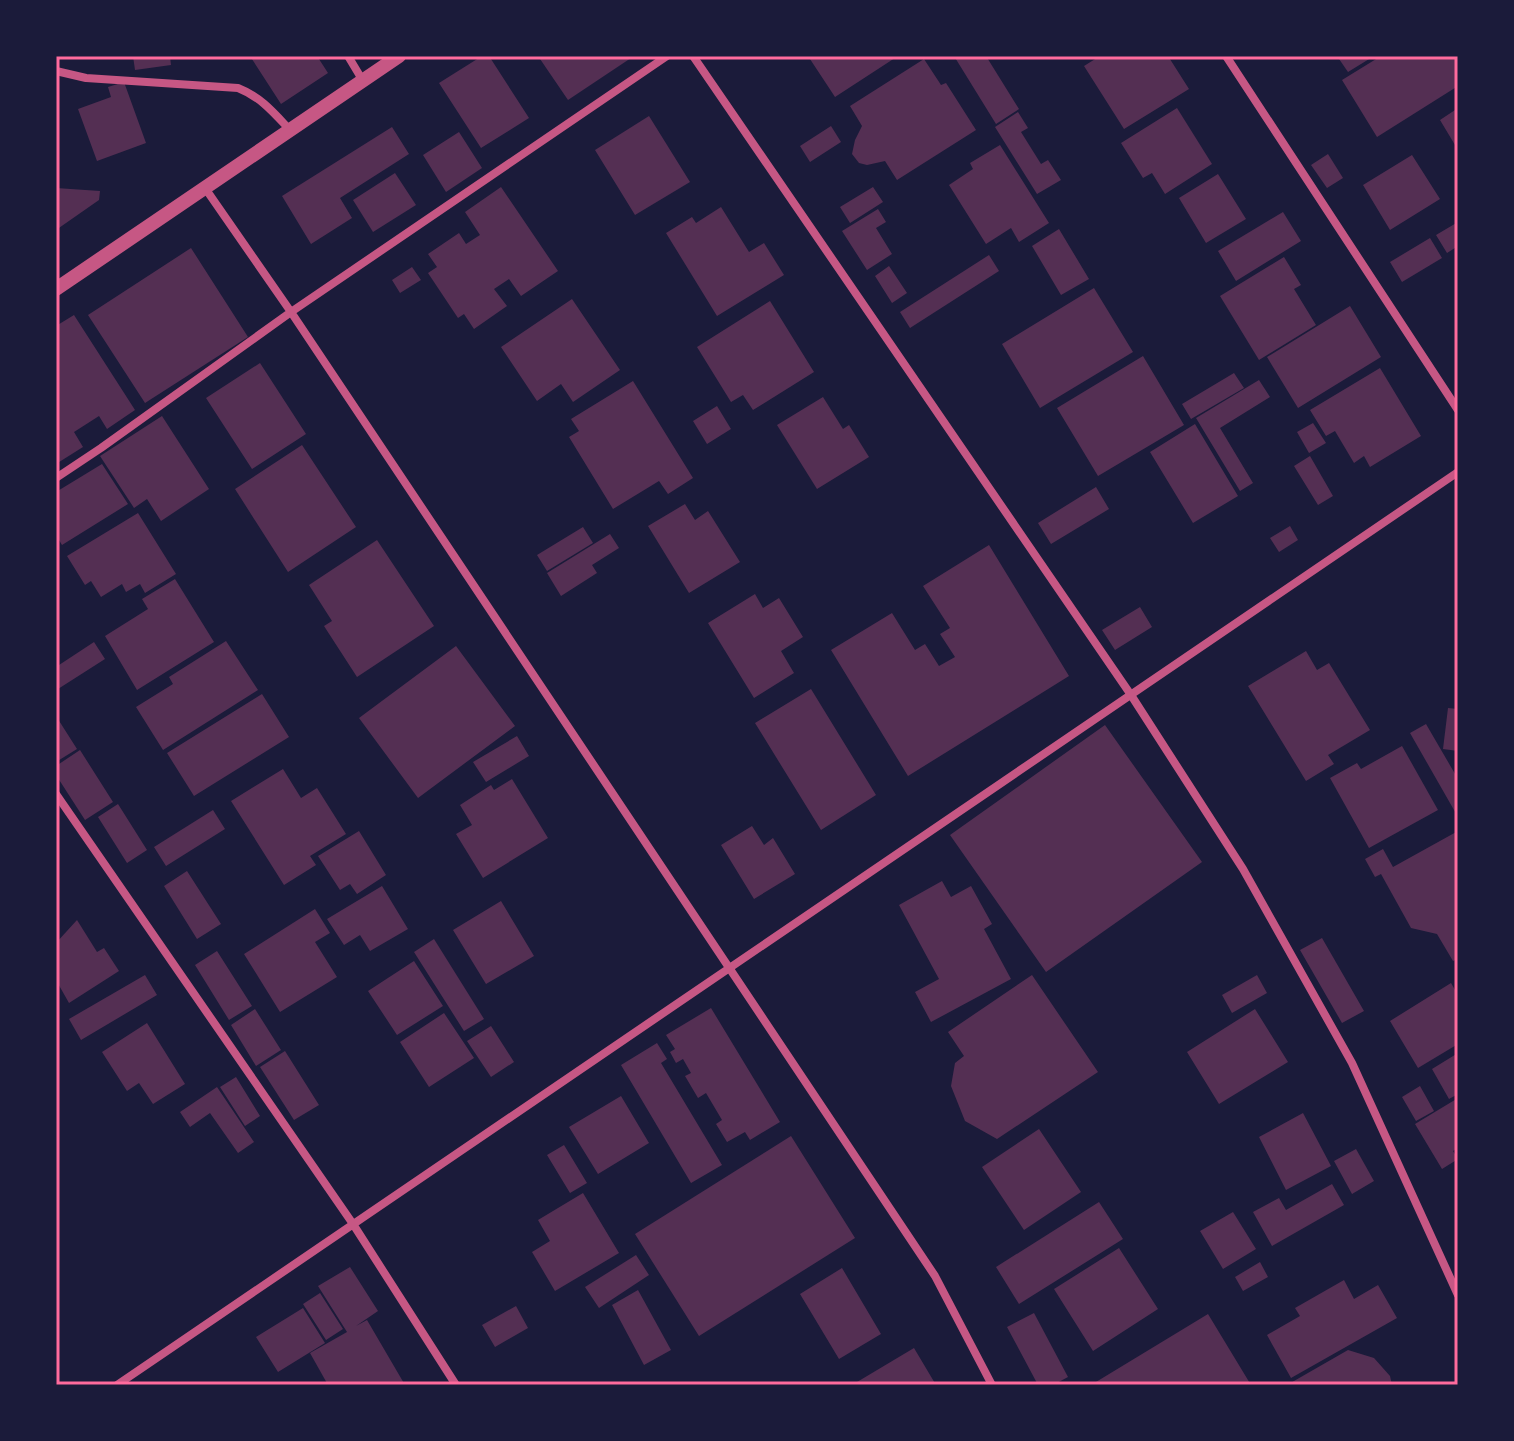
<svg xmlns="http://www.w3.org/2000/svg" width="1514" height="1441" viewBox="0 0 1514 1441" font-family="Roboto,sans-serif">
<rect width="100%" height="100%" fill="#1b1b3a"/>
<!-- building -->
<path fill="#542f53" d="M133,56h37l1,9 -36,5z
M250,56h67l11,17 -47,31z
M482,56h7l40,62 -48,30 -42,-65z
M538,56h96l-66,44z
M808,56h90l-63,41z
M954,56h32l33,53 -23,15z
M1100,56h68l21,33 -65,40 -40,-63z
M1337,56h37l-26,16z
M1381,56h77v30l-81,51 -35,-57z
M924,59l17,26 5,-2 30,47 -79,50 -12,-19 -18,4 -8,-2 -7,-9 3,-14 7,-14 -12,-20z
M124,82l22,61 -49,18 -19,-52 33,-12 -3,-10z
M1177,108l35,56 -47,30 -13,-21 -9,5 -22,-35z
M1458,108v42l-18,-30z
M1018,112l10,16 -7,4 20,32 7,-4 13,20 -24,14 -42,-67z
M649,116l41,66 -55,33 -40,-65z
M831,126l10,16 -31,20 -10,-16z
M392,127l17,27 -69,44 12,20 -41,26 -29,-48z
M459,132l23,36 -36,24 -23,-37z
M1000,145l49,78 -30,19 -8,-14 -25,16 -37,-59 24,-16 -3,-6z
M1328,154l15,24 -16,10 -16,-23z
M1412,155l28,44 -50,31 -27,-45z
M395,173l21,32 -43,27 -20,-32z
M1218,174l28,45 -40,24 -27,-45z
M501,187l57,84 -37,25 -12,-17 -15,10 13,17 -33,23 -10,-15 -6,4 -30,-45 9,-6 -9,-13 31,-21 7,11 14,-9 -15,-23z
M873,187l10,15 -33,21 -10,-16z
M56,188l44,3 -1,9 -43,30z
M721,207l28,45 15,-9 20,32 -67,41 -51,-83 26,-16 4,6z
M878,209l8,13 -10,6 16,26 -25,16 -25,-39z
M1283,212l18,29 -65,40 -18,-30z
M1458,222v24l-11,7 -11,-18z
M1059,229l30,50 -28,16 -29,-49z
M1430,238l12,20 -40,24 -12,-20z
M191,248l57,89 -103,66 -57,-88z
M989,255l10,16 -89,57 -10,-16z
M1284,257l17,28 -7,4 22,36 -57,35 -39,-64z
M889,266l18,27 -15,10 -17,-27z
M412,267l9,13 -21,13 -8,-13z
M1094,288l39,64 -93,56 -38,-64z
M572,299l48,71 -47,32 -12,-18 -24,17 -36,-54z
M770,301l44,71 -61,38 -10,-15 -12,7 -34,-55z
M1350,306l31,51 -83,51 -31,-51z
M74,315l61,95 -28,19 -8,-13 -25,16 9,15 -27,17v-138z
M1143,356l41,69 -86,51 -41,-68z
M260,363l46,71 -54,35 -46,-71z
M1380,368l41,68 -51,31 -6,-11 -10,7 -19,-32 -9,5 -16,-26z
M1234,373l10,15 -53,31 -9,-15z
M1259,380l11,17 -50,31 33,55 -13,8 -44,-73z
M633,381l60,97 -25,16 -9,-13 -46,28 -44,-72 10,-6 -8,-12z
M823,397l20,32 6,-4 20,32 -52,32 -40,-64z
M717,406l14,23 -24,15 -14,-23z
M162,416l47,73 -48,32 -14,-22 -13,9 -34,-52z
M1313,423l13,20 -17,10 -12,-21z
M1195,424l43,72 -45,27 -43,-71z
M302,445l54,82 -68,45 -53,-83z
M1310,456l23,40 -15,9 -24,-39z
M102,464l26,40 -66,41 -6,-10v-43z
M1096,487l13,22 -58,35 -13,-21z
M685,504l10,16 13,-9 32,51 -51,31 -41,-67z
M138,513l38,61 -31,19 -5,-9 -14,8 -4,-8 -21,13 -10,-16 -6,4 -18,-29z
M1290,526l8,14 -19,12 -9,-14z
M583,527l10,16 -46,28 -10,-16z
M610,534l9,14 -27,17 5,8 -36,23 -14,-23z
M377,540l57,86 -77,51 -33,-51 8,-5 -23,-36z
M989,545l80,131 -161,100 -77,-126 61,-37 23,37 10,-6 14,22 16,-9 -15,-23 10,-6 -27,-42z
M175,579l39,63 -77,48 -32,-54 43,-27 -6,-10z
M755,594l8,14 16,-10 24,39 -22,14 13,22 -40,25 -46,-75z
M1140,607l12,20 -37,23 -13,-20z
M226,641l32,49 -95,60 -27,-43 37,-23 -4,-7z
M94,642l11,17 -47,30 -2,-4v-18z
M456,646l59,80 -97,72 -59,-80z
M1306,651l11,19 12,-7 41,67 -42,25 6,9 -28,17 -58,-95z
M811,689l65,106 -55,35 -66,-107z
M262,694l27,43 -95,59 -27,-43z
M1448,708l10,1v42l-15,-2z
M56,716l21,33 -21,13z
M1426,724l32,55v38l-48,-84z
M1105,725l97,137 -156,110 -96,-137z
M517,736l12,20 -43,26 -13,-20z
M1402,746l36,64 -69,38 -39,-70 27,-15 4,6z
M80,750l33,52 -28,18 -29,-45v-9z
M283,769l18,29 16,-10 29,46 -36,22 6,9 -32,20 -53,-84z
M512,779l36,59 -65,40 -27,-44 16,-9 -12,-20 31,-20 3,5z
M118,804l29,46 -20,13 -29,-46z
M213,810l12,19 -59,37 -12,-19z
M752,826l12,19 9,-7 22,36 -41,25 -33,-54z
M359,831l27,44 -29,19 -7,-10 -10,6 -22,-34z
M1458,831v128l-5,2 -16,-27 -26,-6 -30,-54 -6,3 -10,-18 18,-10 10,18z
M187,871l34,53 -24,15 -33,-53z
M942,881l9,16 20,-11 21,38 -8,5 27,50 -80,43 -16,-30 24,-13 -40,-74z
M382,886l26,43 -38,22 -10,-16 -16,10 -17,-26z
M501,901l33,55 -48,28 -33,-54z
M315,909l15,24 -15,9 22,35 -57,35 -36,-58z
M77,920l20,32 7,-4 15,23 -50,32 -13,-23v-37z
M1322,938l42,73 -22,12 -42,-73z
M434,939l50,80 -20,12 -50,-79z
M217,951l35,55 -23,14 -34,-55z
M414,961l29,45 -46,29 -29,-44z
M145,975l12,20 -76,45 -12,-21z
M1032,975l66,97 -101,67 -32,-18 -14,-35 4,-23 9,-7 -16,-24z
M1257,975l10,18 -35,20 -10,-18z
M1451,983l7,12v49l-40,24 -28,-47z
M711,1008l69,114 -30,18 -5,-8 -18,10 -11,-18 6,-4 -16,-27 -8,5 -13,-22 6,-3 -8,-14 -7,4 -6,-11 5,-3 -9,-14z
M255,1009l26,41 -25,16 -25,-41z
M1255,1009l33,53 -69,42 -32,-52z
M444,1013l30,45 -45,29 -29,-45z
M147,1023l38,61 -32,20 -14,-21 -12,8 -25,-39z
M491,1026l23,36 -23,15 -24,-36z
M657,1043l10,16 -6,4 61,102 -31,18 -70,-118z
M285,1051l34,54 -25,15 -34,-53z
M1458,1053v41l-9,5 -17,-30z
M236,1077l24,39 -15,10 -25,-39z
M1420,1086l14,25 -18,10 -14,-24z
M217,1087l37,55 -16,11 -28,-40 -20,14 -10,-15z
M621,1096l28,47 -51,31 -29,-47z
M1458,1098v50l-5,3 5,8 -16,10 -27,-45z
M1303,1113l28,53 -45,24 -27,-53z
M1039,1129l42,63 -57,38 -42,-63z
M791,1136l64,102 -156,98 -64,-102z
M564,1145l23,38 -17,10 -23,-38z
M1356,1149l18,32 -22,13 -18,-33z
M1332,1184l12,21 -72,41 -19,-34 26,-14 7,12z
M583,1193l36,60 -64,38 -23,-39 18,-11 -12,-21z
M1099,1202l24,37 -104,65 -23,-37z
M1233,1212l23,37 -33,20 -23,-38z
M1119,1248l39,61 -65,42 -39,-62z
M636,1255l13,20 -50,33 -14,-21z
M1260,1262l8,15 -25,14 -8,-14z
M350,1267l28,44 -22,15 11,-6 38,65h-77l-18,-32 37,-21 -29,-46z
M842,1268l39,66 -42,25 -39,-65z
M1344,1280l10,19 24,-14 19,33 -106,60 -24,-43 33,-19 -5,-8z
M638,1290l33,60 -27,15 -32,-60z
M320,1293l23,36 -17,11 -23,-36z
M516,1306l12,22 -33,19 -13,-22z
M303,1308l22,35 -47,29 -22,-35z
M1034,1313l34,64 -15,8h-15l-31,-58z
M1208,1314l43,71h-160z
M914,1348l22,37h-84z
M1348,1350l26,8 16,18 2,9h-105z"/>
<g fill="none" stroke-linecap="round" stroke-linejoin="round">
<!-- minor -->
<path stroke="#c65784" stroke-width="8" d="M348,56l15,25
M693,56l438,639 112,174 109,194 106,232
M1226,56l232,354
M56,71l30,7 152,10c23,9 36,25 52,42
M205,188l86,124 644,964 57,109
M56,478l45,-30 190,-136 376,-256
M56,794l297,430 103,161
M117,1385l1341,-913"/>
<!-- tertiary -->
<path stroke="#c65784" stroke-width="14" d="M56,289l343,-233"/>
</g>
<!-- border -->
<rect width="1514" height="1441" fill="none" stroke="#1b1b3a" stroke-width="116"/>
<rect x="58" y="58" width="1398" height="1325" fill="none" stroke="#ff6b9d" stroke-width="3"/>
</svg>
